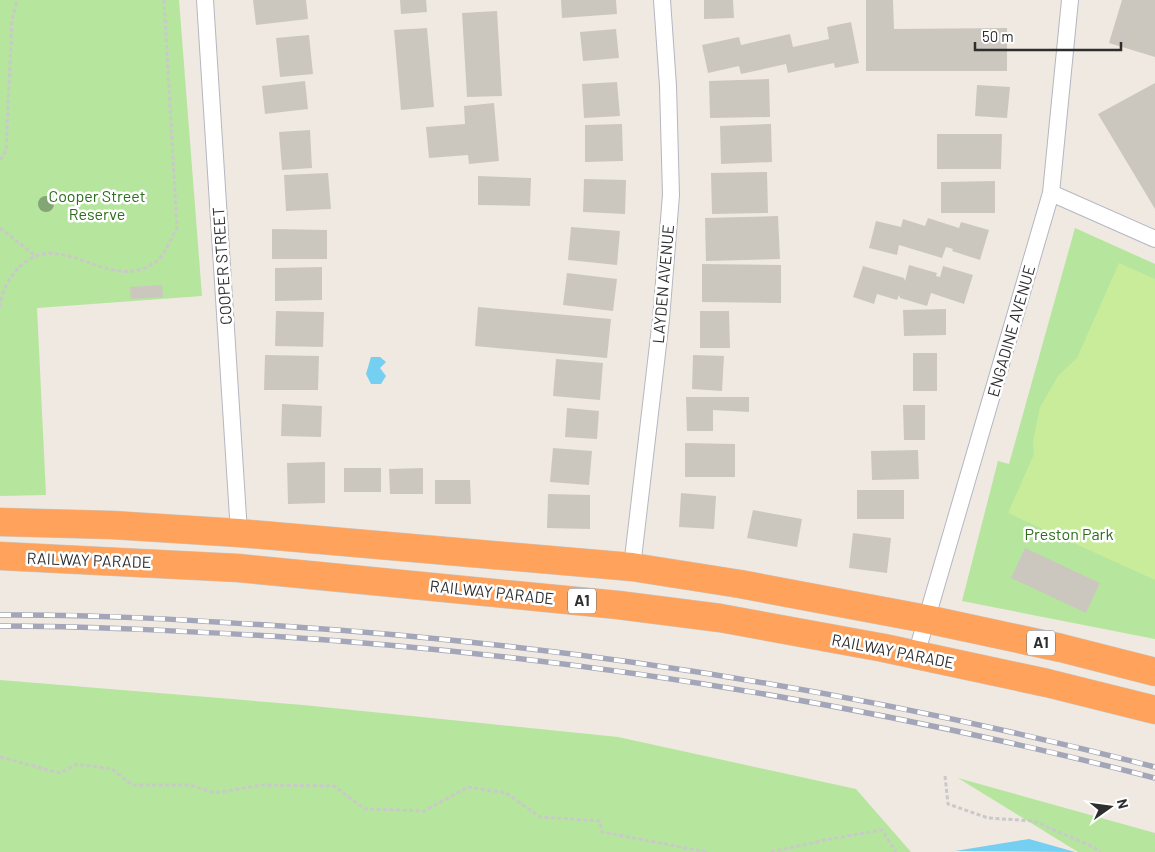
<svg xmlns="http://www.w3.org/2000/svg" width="1155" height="852" viewBox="0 0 1155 852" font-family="Barlow,sans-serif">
<rect width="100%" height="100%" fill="#efe9e1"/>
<!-- green -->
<path fill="#b6e59e" d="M0,0h179l23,296 -165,12 9,187 -46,1z
M1075,228l80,36v375l-193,-38 36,-140 11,3z
M0,680l303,25 315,32 238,52 55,63h-911z
M958,778l197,55v19h-77z"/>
<!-- pitch -->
<path fill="#c9ec9a" d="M1119,263l36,16v301l-147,-67 26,-59 -1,-12 7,-35 18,-31 19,-18z"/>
<!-- water -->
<path fill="#75cff0" d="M371,357h9l6,5 -6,6 6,8 -5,8h-10l-5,-10z
M1029,839l46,13 -120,-1z"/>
<!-- building -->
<path fill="#cbc7bf" d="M253,0h53l2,19 -52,6z
M400,0h26l1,12 -26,2z
M561,0h55l1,14 -55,4z
M704,0h29l1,18 -30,1z
M866,0h27l1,29 113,-1v43h-141z
M1122,0h33v57l-46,-14z
M497,11l5,85 -35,1 -5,-84z
M851,22l8,41 -24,5 -1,-5 -46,10 -2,-9 -45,10 -2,-8 -31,7 -6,-28 37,-8 2,8 49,-11 3,13 36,-8 -2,-12z
M427,28l7,79 -33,3 -7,-80z
M616,29l3,29 -36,3 -3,-29z
M309,35l4,39 -33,3 -4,-39z
M769,79l1,38 -60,1 -1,-37z
M305,81l3,28 -43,5 -3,-28z
M617,82l3,34 -36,2 -2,-34z
M1155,83v126l-57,-95z
M977,85l33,2 -3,31 -32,-2z
M494,103l5,58 -30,3 -1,-9 -39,3 -3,-31 39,-3 -1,-18z
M622,124l1,37 -38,1v-37z
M771,124l1,38 -51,2 -1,-38z
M310,130l2,38 -30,2 -3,-38z
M937,134h65l-1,35h-64z
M767,172l1,41 -56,1 -1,-41z
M328,173l3,36 -45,2 -2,-36z
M478,176l53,2 -1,28 -52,-1z
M584,179l42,1 -1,34 -42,-2z
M995,181v32h-54v-31z
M778,216l2,43 -74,2 -1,-43z
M928,218l31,10 2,-6 28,8 -9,30 -28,-9 1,-2 -7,-2 -4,11 -43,-13 -2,10 -28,-7 7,-27 25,6 2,-8 22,7z
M571,227l49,4 -3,34 -49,-5z
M272,229l55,1v29h-55z
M702,264l79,1v38l-79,-1z
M909,265l28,8 -1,3 4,1 3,-11 30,9 -9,29 -33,-11 -4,13 -27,-8 -1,-3 -2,5 -20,-6 -3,10 -21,-7 10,-31 41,12 1,3z
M322,267v33l-47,1v-33z
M567,273l50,6 -4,32 -50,-6z
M162,285l1,12 -32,2 -1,-12z
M478,307l133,12 -4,39 -132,-12z
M946,309v26l-42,1 -1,-26z
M276,311l48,1 -1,35 -48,-1z
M700,311h29l1,37h-30z
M913,353h24v38h-24z
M265,355l54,1 -1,34h-54z
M693,355l31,1 -2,35 -30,-2z
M556,359l47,4 -3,37 -47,-4z
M686,397h63v15l-36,-2v21h-26z
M282,404l40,2 -1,31 -40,-1z
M903,405h22v35h-21z
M567,408l32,3 -2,28 -32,-2z
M685,443l50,1v33h-50z
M553,448l39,3 -3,34 -39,-3z
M918,450l1,29 -47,1 -1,-29z
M325,462v41l-37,1 -1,-41z
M344,468h37v24h-37z
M423,468v26h-33l-1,-25z
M435,480h35l1,24h-36z
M857,490h47v29h-47z
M681,493l35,3 -2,33 -35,-2z
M548,494l42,1v34l-43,-1z
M753,510l49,9 -5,28 -50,-9z
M853,533l38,5 -4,35 -38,-5z
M1025,548l75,35 -14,30 -75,-35z"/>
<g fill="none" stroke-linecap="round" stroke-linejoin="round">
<!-- street casing -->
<g stroke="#b4b7c1" stroke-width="18">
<path id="street" d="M205,0l34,533
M1051,193l104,46
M632,567l29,-248 10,-124 -3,-109 -6,-86
M916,655l135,-462 19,-193"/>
</g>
<!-- highway casing -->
<g stroke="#c9c9c9" stroke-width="29">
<path id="highway" d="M0,522l112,3 127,8 393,34 108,17 186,35 135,29 94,24
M0,556l238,12 380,37 102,13 164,30 163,35 108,27"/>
</g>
<!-- path -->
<path stroke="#c9c9c9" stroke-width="3" stroke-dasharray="4 2.5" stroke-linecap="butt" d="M0,160l6,-9 6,-131 5,-20
M0,228l37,29
M0,307c3,-28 27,-59 58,-53 35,5 65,32 99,7 8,-7 14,-23 20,-33l-13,-228
M0,757l60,16 17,-9 35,5 20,16h58l25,8 46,-8 73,1 31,23 59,2 44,-24 38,6 34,24 60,4 2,11 105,20
M945,776l3,28 40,14 46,3 59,26 7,5
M771,852l59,-13 52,-9 14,22"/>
<!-- street -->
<use href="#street" stroke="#fff" stroke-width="16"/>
<!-- highway -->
<use href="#highway" stroke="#ffa35c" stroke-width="28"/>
<!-- rail casing -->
<g stroke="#a3a6b8" stroke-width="5.5">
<path id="rail" d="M0,615c94,-1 188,5 281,11 295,19 588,67 874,141
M0,626c90,0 180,5 270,10 299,19 595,67 885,142"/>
</g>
<!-- rail -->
<use href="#rail" stroke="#fff" stroke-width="4" stroke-dasharray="11" stroke-linecap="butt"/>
</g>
<!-- trees -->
<circle fill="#84a574" cx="46" cy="204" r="8"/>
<g text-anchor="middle" stroke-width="5" stroke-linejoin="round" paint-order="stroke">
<!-- shield labels -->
<g fill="#fff" stroke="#6d6d6d" stroke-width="1">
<rect x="568" y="588.5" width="28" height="25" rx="4"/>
<rect x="1027" y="630.5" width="28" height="25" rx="4"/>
</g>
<g font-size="15" font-weight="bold" fill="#2e2e2e">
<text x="582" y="606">A1</text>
<text x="1041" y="648">A1</text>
</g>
<!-- park labels -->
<g font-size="16" fill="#2c6e1b" stroke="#fff">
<text x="97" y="202">Cooper Street<tspan x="97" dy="18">Reserve</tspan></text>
<text x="1069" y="540">Preston Park</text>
</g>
<!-- street labels -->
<g font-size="16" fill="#2e2e2e" stroke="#fff">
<text transform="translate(222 266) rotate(-94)" y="6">COOPER STREET</text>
<text transform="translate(663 284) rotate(-85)" y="6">LAYDEN AVENUE</text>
<text transform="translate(1011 331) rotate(-74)" y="6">ENGADINE AVENUE</text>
<text transform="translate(89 560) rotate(2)" y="6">RAILWAY PARADE</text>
<text transform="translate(492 592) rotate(6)" y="6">RAILWAY PARADE</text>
<text transform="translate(893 651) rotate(11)" y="6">RAILWAY PARADE</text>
</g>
</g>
<!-- north arrow -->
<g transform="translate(1110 807) rotate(76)" stroke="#ffffff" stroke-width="4" paint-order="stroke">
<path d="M0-4L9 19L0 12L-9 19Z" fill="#2e2e2e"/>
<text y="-8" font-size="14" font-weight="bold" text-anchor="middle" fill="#2e2e2e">N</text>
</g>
<!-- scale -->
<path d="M975 42v8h146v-8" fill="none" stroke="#2e2e2e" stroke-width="2.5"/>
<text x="982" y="42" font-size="15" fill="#2e2e2e" stroke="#ffffff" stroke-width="4" paint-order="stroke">50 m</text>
</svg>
